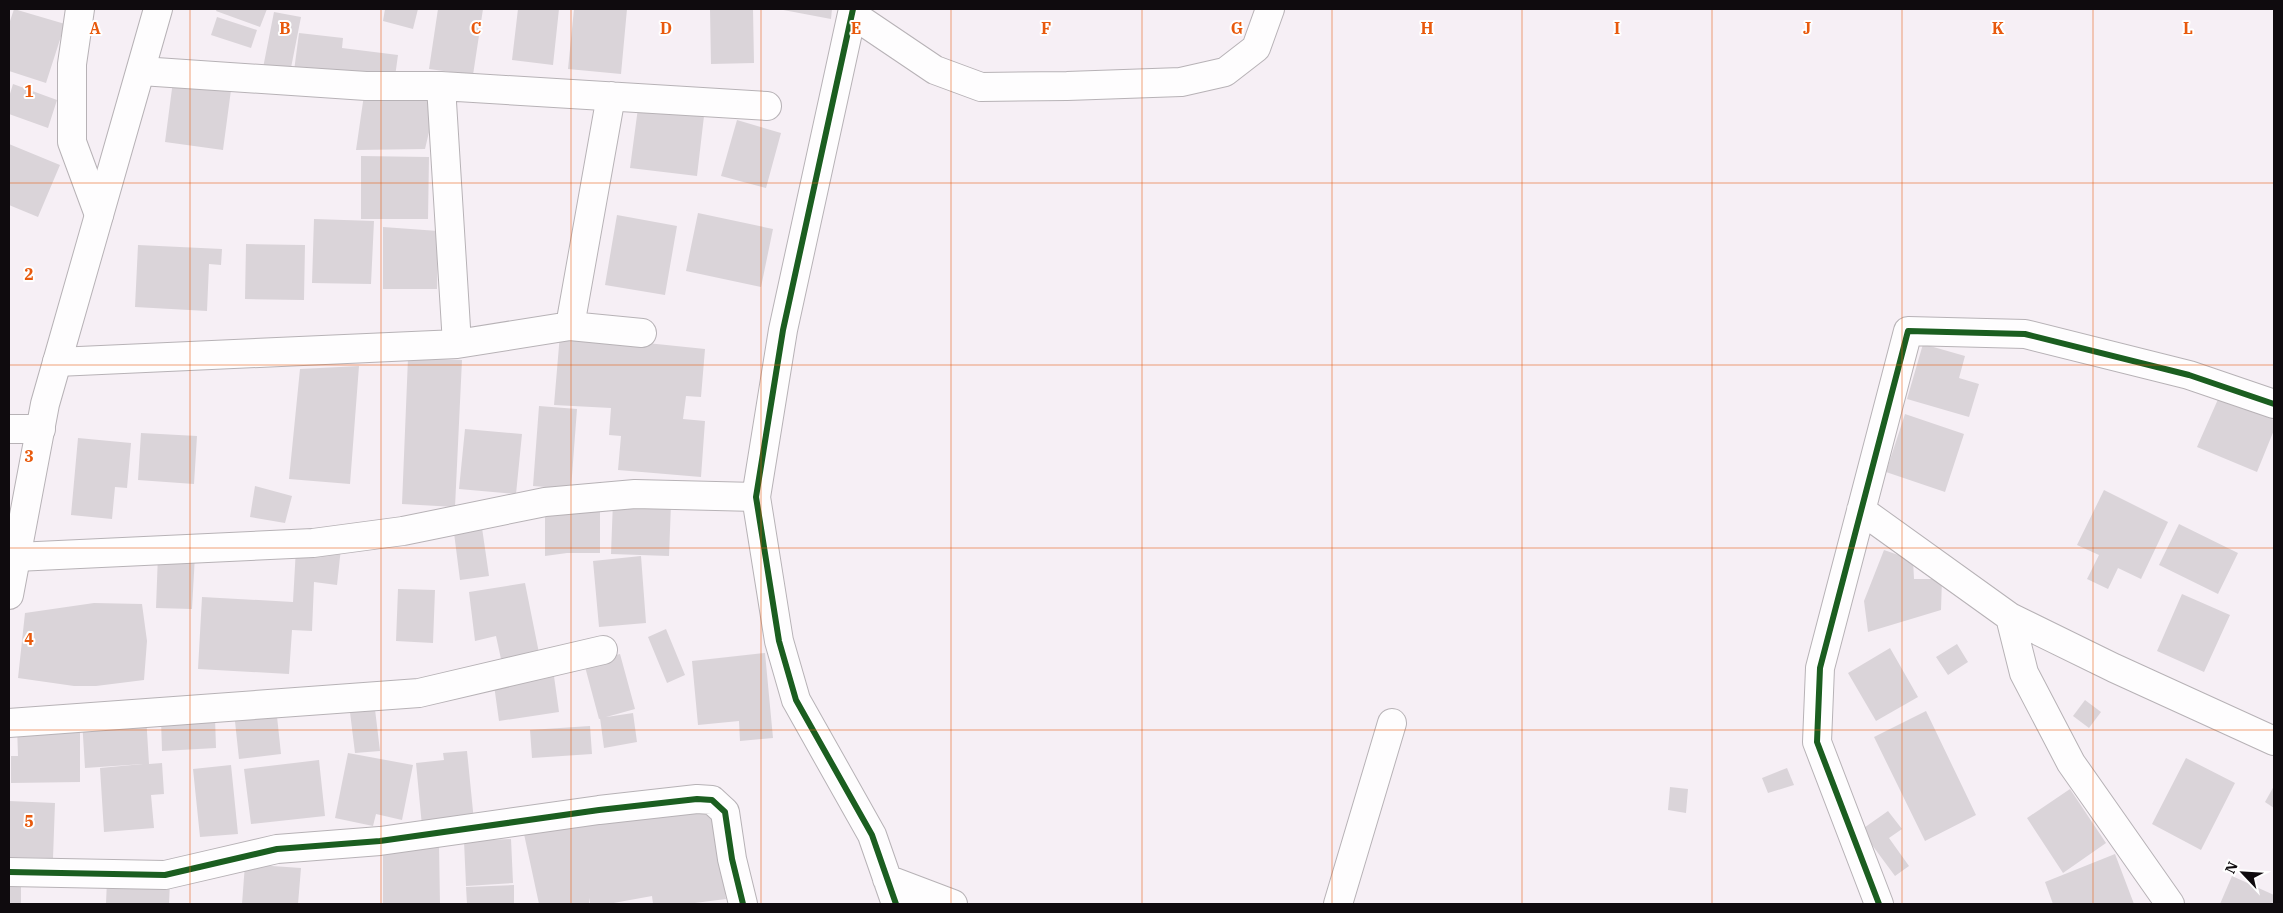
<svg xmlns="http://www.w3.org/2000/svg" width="2283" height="913" viewBox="0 0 2283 913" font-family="'IBM Plex Serif',serif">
<rect width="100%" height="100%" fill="#f6eff5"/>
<!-- building -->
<path fill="#dad4d9" d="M14,9l51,15 -19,59 -37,-12v-47z
M217,9h50l-7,18 -44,-16z
M385,9h33l-5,20 -30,-8z
M438,9h45l-10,66 -44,-6z
M518,9h41l-6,56 -41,-5z
M574,9h53l-6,65 -53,-5z
M710,9h43l1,54 -43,1z
M778,9h54l-1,10z
M274,12l27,5 -12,61 -27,-5z
M217,17l40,13 -6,18 -40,-13z
M299,33l44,5 -1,10 56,7 -4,29 -100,-13z
M173,81l58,9 -8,60 -58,-8z
M13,84l44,16 -9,28 -39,-14v-17z
M365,88l72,10 -12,51 -69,1z
M638,108l66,8 -7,60 -67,-8z
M737,120l44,13 -15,55 -45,-12z
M9,144l51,21 -22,52 -29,-12z
M361,156l68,1 -1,62h-67z
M698,213l75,16 -12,58 -75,-16z
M617,215l60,11 -12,69 -60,-10z
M314,219l60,2 -3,63 -59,-1z
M383,227l55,4 -1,58h-54z
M246,244l59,1 -1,55 -59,-1z
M138,245l84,4 -1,16 -12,-1 -2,47 -72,-4z
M560,334l145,15 -4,48 -15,-1 -3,23 22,2 -4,56 -83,-7 3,-34 -12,-1 2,-27 -57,-3z
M1923,344l42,12 -6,22 20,6 -10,33 -62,-18z
M408,358l54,2 -7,147 -53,-3z
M359,366l-9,118 -61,-5 11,-110z
M2219,397l55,23v10l-17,42 -60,-25z
M539,406l38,3 -6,80 -38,-3z
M1905,414l59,20 -19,58 -59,-20z
M465,429l57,5 -6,60 -57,-5z
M141,433l56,3 -3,48 -56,-4z
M78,438l53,5 -4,45 -12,-1 -3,32 -41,-4z
M255,486l37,10 -7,27 -35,-6z
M2104,490l64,32 -27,57 -23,-11 -10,21 -21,-10 12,-24 -22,-10z
M613,501l58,3 -2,52 -58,-2z
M600,508v45h-33l-22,3v-47z
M481,521l8,55 -29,4 -7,-55z
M2179,524l59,29 -20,41 -59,-29z
M296,548h45l-4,37 -23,-3 -2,49 -20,-1 -3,44 -91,-5 4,-72 91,5z
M1884,550l29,10 1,19h28l-1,31 -73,22 -4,-31z
M158,554l37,1 -3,54 -36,-1z
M641,556l5,67 -47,4 -6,-66z
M525,583l14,70 -38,6 -5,-23 -21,5 -6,-49z
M398,589l37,1 -2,53 -37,-2z
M2182,594l48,21 -26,57 -47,-21z
M94,603l48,1 5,37 -3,39 -48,6h-22l-56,-8 7,-65z
M666,629l19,46 -18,8 -19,-46z
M1957,644l11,18 -20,13 -12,-18z
M1890,648l28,49 -42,24 -28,-48z
M765,653l8,85 -33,3 -1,-20 -41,4 -6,-64z
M620,654l15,55 -36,10 -15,-56z
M553,669l6,43 -60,9 -6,-43z
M2085,700l16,12 -12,16 -16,-12z
M374,701l6,50 -25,2 -6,-49z
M276,707l5,47 -42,5 -5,-47z
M1926,711l50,104 -51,26 -51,-104z
M633,713l4,29 -33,6 -4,-30z
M146,715l3,49 13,-1 2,31 -13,1 3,33 -50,4 -4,-64 43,-4 -58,4 -3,-48z
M215,717l1,31 -54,3 -1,-31z
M80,725v57l-69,1v-27h7l-1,-30z
M590,726l2,28 -60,4 -2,-28z
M467,751l7,70 -52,5 -6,-63 28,-3 -1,-7z
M348,753l65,12 -11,55 -26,-6 -3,12 -38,-8z
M2186,758l49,25 -34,67 -49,-26z
M319,760l6,56 -74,8 -7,-55z
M231,765l7,69 -38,3 -7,-68z
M1787,768l7,17 -26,8 -6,-15z
M2274,786v22l-9,-6z
M1670,787l18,2 -2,24 -18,-3z
M2070,789l36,54 -43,30 -36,-55z
M9,801l46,2 -2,55 -44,-1z
M713,806l13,93 -39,5h-34l-1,-8 -44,8h-18v-6l-1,6h-50l-15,-70z
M1888,811l14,18 -13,9 20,28 -14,10 -34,-46z
M511,839l2,44 -47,3 -2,-45z
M383,844l56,1 1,59h-57z
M2115,854l19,50h-81l-8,-22z
M245,864l56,4 -3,36h-56z
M2232,876l42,19v9h-54z
M107,880l63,2 -1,22h-63z
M9,881h12v23h-12z
M514,885v19h-47l-1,-17z"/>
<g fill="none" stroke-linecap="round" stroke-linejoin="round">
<!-- minor casing -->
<g stroke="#b7b2b6" stroke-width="30">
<path id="minor" d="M853,9l-70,321 -27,167 23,144 17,59 76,135 24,69
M852,14l83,56 46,17 86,-1 114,-4 44,-10 31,-24 14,-39
M141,71l225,15h75l326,20
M441,86l16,258
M570,326l41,-230
M57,362l400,-18 113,-18 72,7
M9,429h32
M1861,510l149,107 104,51 160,73
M16,557l297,-14 90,-12 142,-29 90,-8 121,3
M2010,617l14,56 47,90 99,141
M9,723l410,-30 184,-43
M9,872l156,3 112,-26 103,-8 219,-31 98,-11 15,1 13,12 7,47 11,45
M887,879l66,25
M1338,904l54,-181
M1879,904l-62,-162 3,-74 88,-337 117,3 164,41 85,29"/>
</g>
<!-- tertiary casing -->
<g stroke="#b7b2b6" stroke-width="30">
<path id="tertiary" d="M80,9l-8,55v78l27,73"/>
</g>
<!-- secondary casing -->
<g stroke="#b7b2b6" stroke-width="30">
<path id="secondary" d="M9,595l36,-191 113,-395"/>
</g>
<!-- minor -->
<use href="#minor" stroke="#fefdfe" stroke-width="28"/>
<!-- tertiary -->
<use href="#tertiary" stroke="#fefdfe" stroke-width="28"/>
<!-- secondary -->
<use href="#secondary" stroke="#fefdfe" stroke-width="28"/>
<!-- cycleway casing -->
<g stroke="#fff" stroke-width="9">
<path id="cycleway" d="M853,9l-70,321 -27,167 23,144 17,59 76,135 24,69
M9,872l156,3 112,-26 103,-8 219,-31 98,-11 15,1 13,12 7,47 11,45
M1879,904l-62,-162 3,-74 88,-337 117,3 164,41 85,29"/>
</g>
<!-- cycleway -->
<use href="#cycleway" stroke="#1b5e20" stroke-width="6"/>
</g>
<!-- grid -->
<path fill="none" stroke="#e8590c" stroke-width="1" stroke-opacity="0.55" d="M190,9v895M381,9v895M571,9v895M761,9v895M951,9v895M1142,9v895M1332,9v895M1522,9v895M1712,9v895M1902,9v895M2093,9v895M9,183h2265M9,365h2265M9,548h2265M9,730h2265"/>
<g font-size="16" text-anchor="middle" font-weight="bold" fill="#e8590c" stroke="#fff" stroke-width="4" stroke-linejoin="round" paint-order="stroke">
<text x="95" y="34">A</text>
<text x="285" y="34">B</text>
<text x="476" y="34">C</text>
<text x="666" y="34">D</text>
<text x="856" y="34">E</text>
<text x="1046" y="34">F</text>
<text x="1237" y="34">G</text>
<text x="1427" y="34">H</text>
<text x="1617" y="34">I</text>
<text x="1807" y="34">J</text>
<text x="1998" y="34">K</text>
<text x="2188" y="34">L</text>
<text x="29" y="97">1</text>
<text x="29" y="280">2</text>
<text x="29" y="462">3</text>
<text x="29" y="645">4</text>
<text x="29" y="827">5</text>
</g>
<!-- border -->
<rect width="2283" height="913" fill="none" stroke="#0f0b0e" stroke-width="20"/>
<!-- north arrow -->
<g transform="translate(2243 873) rotate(295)" stroke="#ffffff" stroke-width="4" paint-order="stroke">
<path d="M0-4L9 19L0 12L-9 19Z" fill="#0f0b0e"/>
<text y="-8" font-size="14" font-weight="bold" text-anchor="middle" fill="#0f0b0e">N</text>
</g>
</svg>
